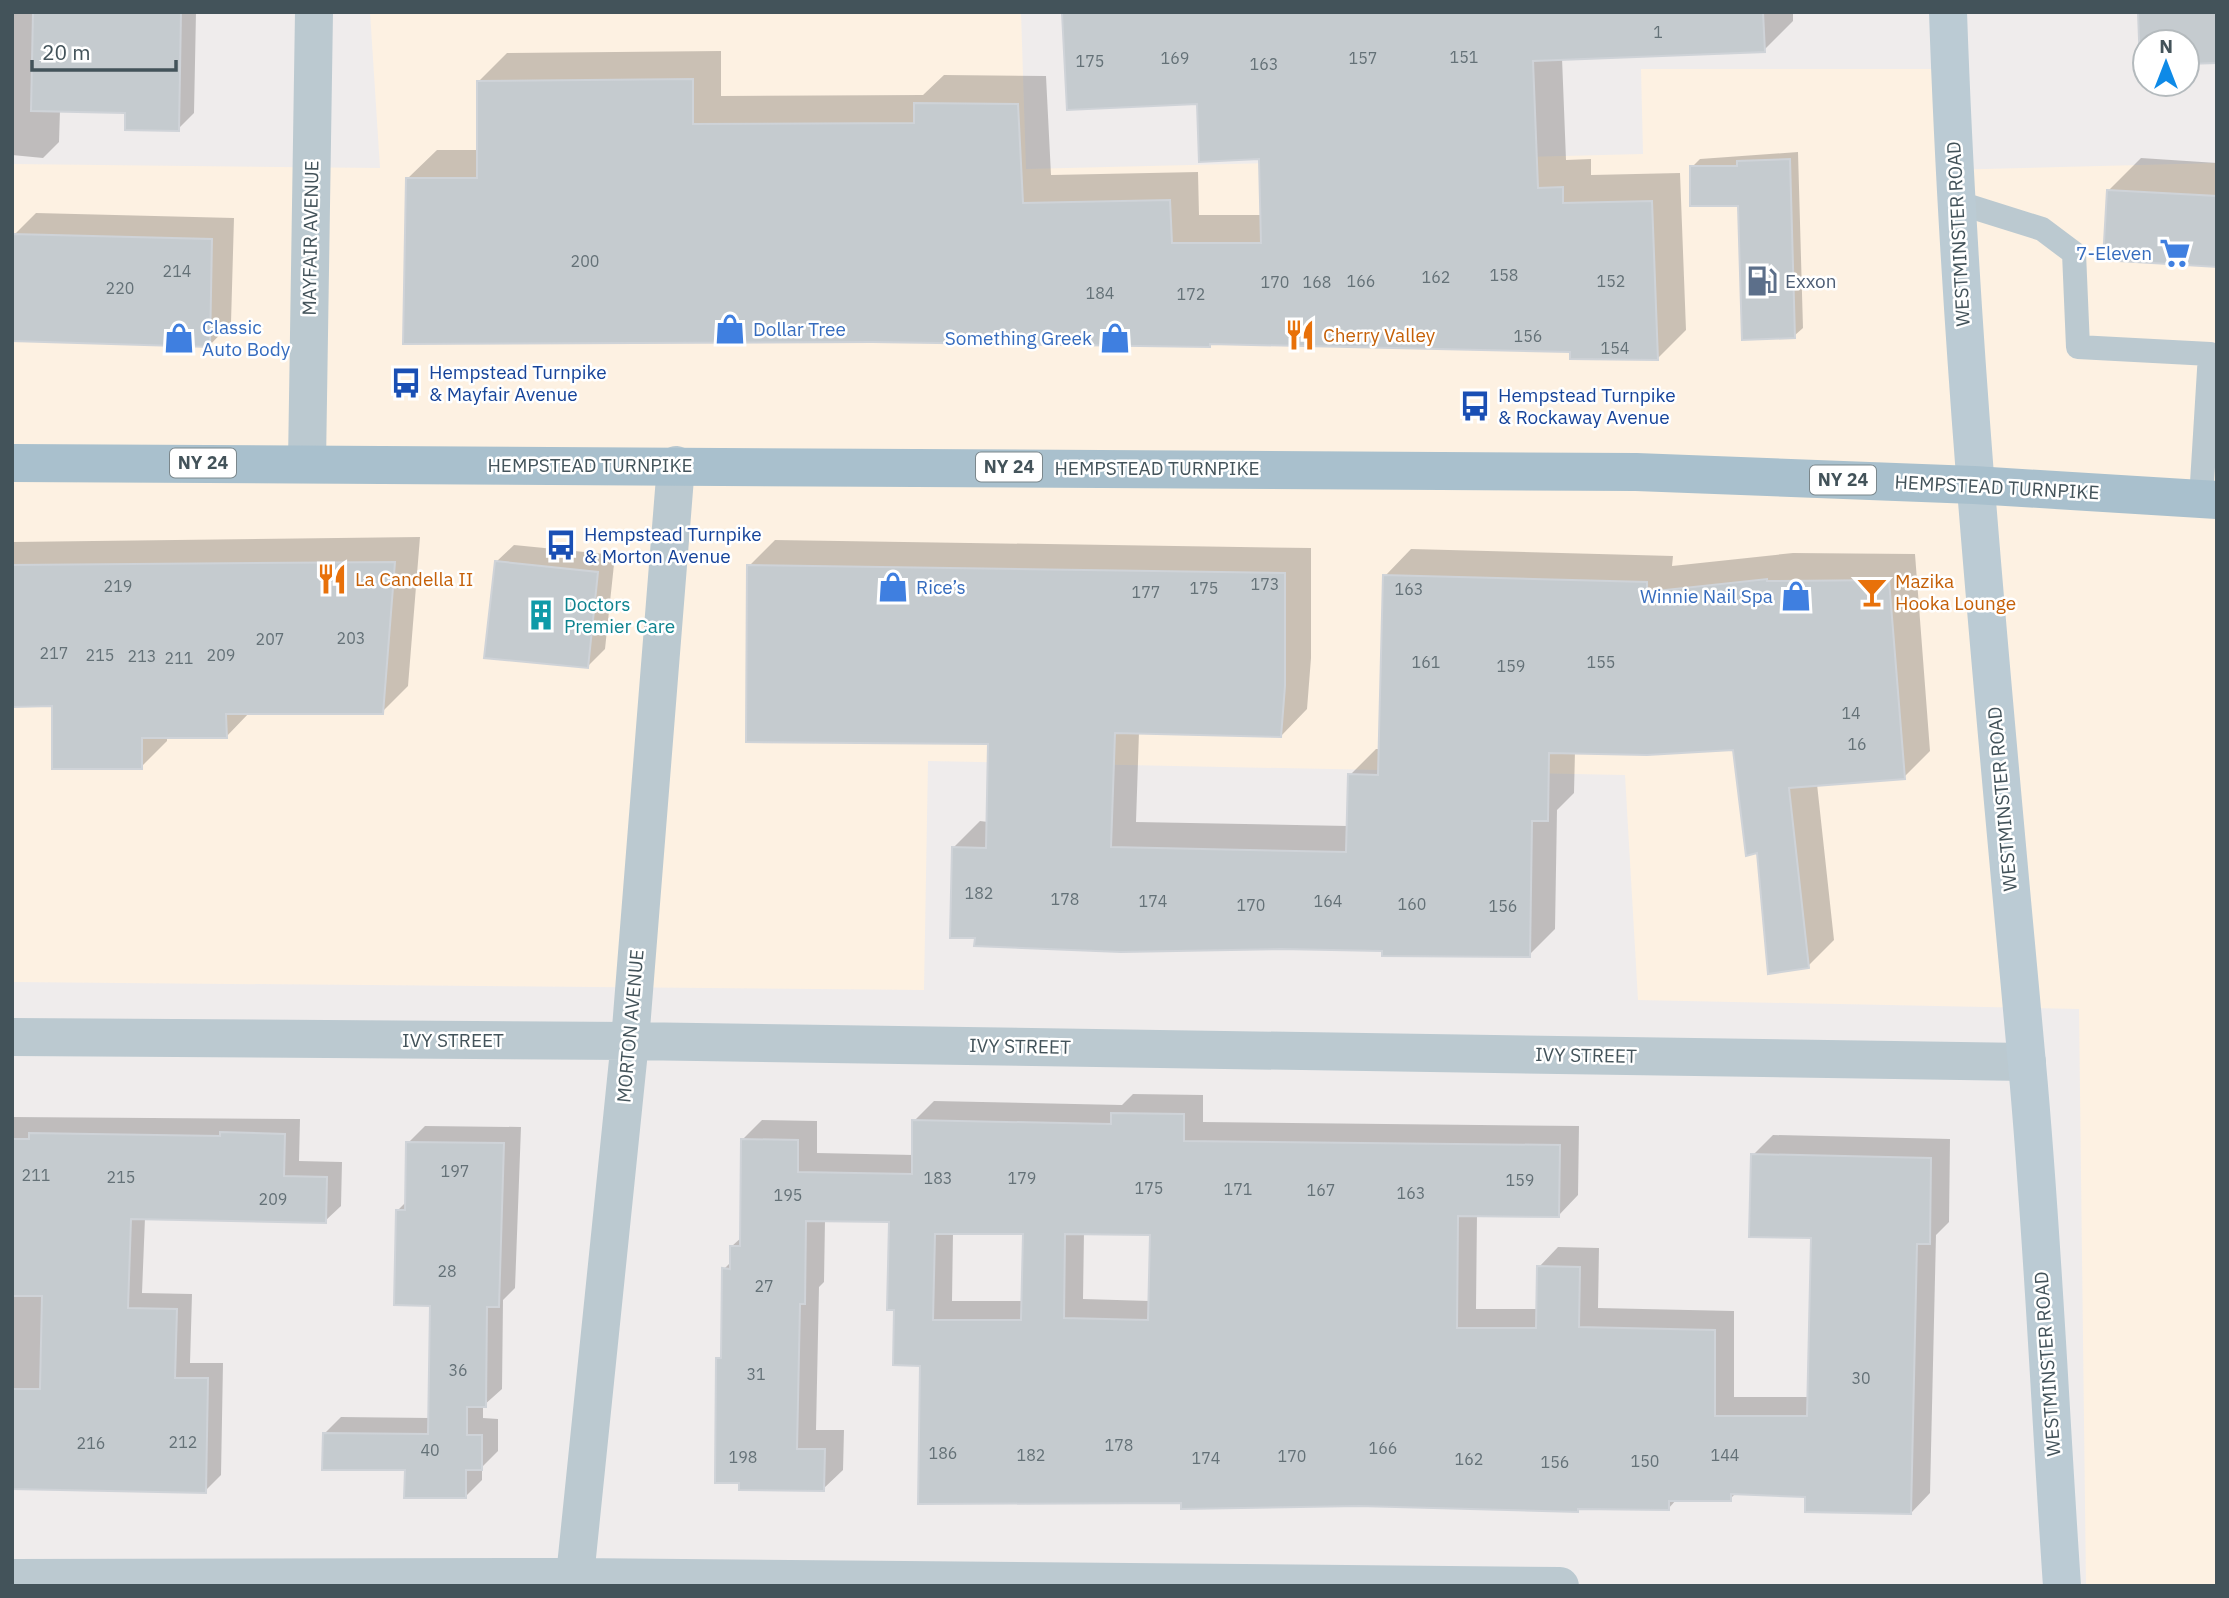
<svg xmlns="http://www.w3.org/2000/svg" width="2229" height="1598" viewBox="0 0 2229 1598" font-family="'IBM Plex Sans',sans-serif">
<rect width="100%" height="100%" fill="#efecec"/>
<!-- commercial -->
<path fill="#fdf1e2" d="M370,12h651l5,157 617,-15 -2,-85h299l5,101 272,-7v1423h-131l-7,-577 -441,-9 -13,-225 -697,-14 -4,229 -912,-8v-818l368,4z"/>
<!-- shadow -->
<path fill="#0003" fill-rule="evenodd" d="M12,12h184l-2,101 -16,16 -51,-18 -67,-1 -1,32 -16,16 -31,-3z
M1066,12h727v9l-29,29 -202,8 4,102 25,-1v16l89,-2 6,157 -29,29 -86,-9 -1163,-172 29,-28h41v-68l29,-29 214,-2v45l202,-1 21,-20 102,1 5,99 147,-3 1,43h63l-1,-57 -62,-55 -135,-89z
M1798,152l5,176 -9,8 -55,-132 -47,-37 8,-8z
M2141,158l76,5v102l-108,-75z
M36,213l198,5 -3,105 -22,23 -195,-111z
M420,537l-12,149 -26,26h-132l-24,25h-59v4l-26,26 -87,-62h-42v-163z
M775,540l536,8v110l-4,51 -26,27 -142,-4 -3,90 212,4 2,-51 26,-26h5l4,-173 26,-27 262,7 -1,10 121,-13 122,1 15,197 -26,26 -87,7 17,156 -26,26 -49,-115 -25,-103 -159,3 -1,42 -17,17 -2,119 -26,26 -146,-6 -198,-1 -3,3 -206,-7 -22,-97 26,-26 8,1 2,-80 -241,-176z
M514,545l101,10 -10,94 -17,17 -92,-104z
M1133,1094l70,1v27l376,4 -1,69 -19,20 -82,-1 -1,95h62l1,-42 19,-20 41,1 -1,60 136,3v86h75l4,-160 -60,-82 20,-20 177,4 -1,83 -13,13 -6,258 -19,20 -104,-18 -71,-2 -6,6h-53l-9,10 -485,-8 -261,-137 -27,-55 -4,-88 -66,-1 -1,62 -5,5 -3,143h28l-1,40 -20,19 -105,-130 5,-5 1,-85 8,-8v-15l10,-9v-97l20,-20 55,1v32l97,2v-34l20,-20 188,4zM1084,1232l67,1 -1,68 -67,-2zM953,1233h71v68h-72z
M12,1117l288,2 -1,42 43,1 -1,44 -16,15 -180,-3 -3,75 50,1 -2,69h33l-2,112 -16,16 -193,-3z
M425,1126l96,1 -6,161 -12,12 -1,89 -19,17v12l15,1v32l-16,16v13l-17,17 -141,-63 17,-17 89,1 1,-114 -34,-93 10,-10 1,-58z"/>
<!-- building -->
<path fill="#c5cbcf" stroke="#cfd3d8" stroke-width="2" fill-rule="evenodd" d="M33,12h148l-2,119 -54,-1v-17l-94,-2z
M1763,12l2,40 -232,9 5,127 25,-1v16l89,-2 6,159 -88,-1v-7l-360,-8v3l-338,-5 -469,2 3,-166h71v-97l216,-2v45l221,-1v-20l104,1 5,99 147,-3 2,43h89l-2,-84 -60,3 -2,-58 -130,6 -5,-97z
M2138,12h79v51l-30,1v-22h-42v24h-5z
M1790,159l5,179 -53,2 -4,-134h-48v-40h47v-5z
M2107,190l110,6v71l-114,-7z
M12,234l200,5 -2,108 -198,-6z
M495,561l103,11 -10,96 -104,-10z
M395,562l-12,152h-157l1,24h-85v31h-90v-63l-40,1v-142z
M747,565l538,8v113l-4,51 -166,-4 -4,114 235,5 2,-78 30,1 5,-200 264,7v10l120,-13v2l122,-1 16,199 -116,9 20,180 -41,6 -11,-121 -11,3 -13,-106 -86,5 -98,-2 -1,68h-16l-2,136 -148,-1v-5l-101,-2 -160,3 -147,-6 1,-8h-25l2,-91 34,1 2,-104 -242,-2z
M1111,1113l73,1v27l376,4 -1,72 -101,-1 -1,112h79l1,-62 43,1 -1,60 136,3v86h92l4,-178 -62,-1 2,-83 180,4 -1,86h-13l-6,270 -106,-2v-15l-74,-3v7h-62v9l-91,-1v3l-219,-6 -178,3v-6l-263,1 2,-138 -27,-1 1,-55h-7l2,-88 -83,-1 -1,83h-5l-3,145h28l-1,42 -85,-1v-7h-24l1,-125h5l1,-90 8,1v-23h10l1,-107 57,1v32l114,2v-54l199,4zM935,1234h88l-2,86h-88zM1065,1234l85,1 -2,85 -84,-2z
M220,1132l65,2 -1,42 43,1 -1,46 -195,-4 -3,89 49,1 -2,69h33l-2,115 -194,-4v-100h28l2,-93h-30v-157h17v-6l191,3z
M406,1142l98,1 -5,164h-12l-1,100h-19v28h15v35h-16v28h-62l1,-28h-83l1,-37 105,1 2,-128 -36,-1 2,-95h9z"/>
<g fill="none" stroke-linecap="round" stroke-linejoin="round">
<!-- lane -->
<path stroke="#bbc9d0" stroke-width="24" d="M1956,202l86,27 32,24 4,94 132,7 -9,145"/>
<!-- street -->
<path stroke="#bbc9d0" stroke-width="38" d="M307,463l7,-451
M12,1037l618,4 1397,21
M12,1578l563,-1 985,9
M574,1586l56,-545 46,-576"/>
<!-- secondary -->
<path stroke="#bbcbd4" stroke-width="38" d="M1948,12c12,352 47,701 79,1052 16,173 23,348 35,522"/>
<!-- primary -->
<path stroke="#a9c0cd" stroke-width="38" d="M12,463l1624,9 338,13 243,15"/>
</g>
<!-- icons -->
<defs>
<g id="supermarket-bare" transform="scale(2.415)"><path d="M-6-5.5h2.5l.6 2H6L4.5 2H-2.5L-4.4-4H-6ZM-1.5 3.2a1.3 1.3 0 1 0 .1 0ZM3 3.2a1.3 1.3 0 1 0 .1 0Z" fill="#3f7fe0" stroke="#fff" stroke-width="2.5" paint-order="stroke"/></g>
<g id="fuel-bare" transform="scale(2.415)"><path d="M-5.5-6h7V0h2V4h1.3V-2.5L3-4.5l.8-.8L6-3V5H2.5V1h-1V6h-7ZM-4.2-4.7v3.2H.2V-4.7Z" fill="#5c6f8a" stroke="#fff" stroke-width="2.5" paint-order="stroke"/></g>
<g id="shop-bare" transform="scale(2.415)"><path d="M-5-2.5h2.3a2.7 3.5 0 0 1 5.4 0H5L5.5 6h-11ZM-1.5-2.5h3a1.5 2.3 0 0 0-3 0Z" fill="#3f7fe0" stroke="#fff" stroke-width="2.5" paint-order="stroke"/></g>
<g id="restaurant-bare" transform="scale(2.415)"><path d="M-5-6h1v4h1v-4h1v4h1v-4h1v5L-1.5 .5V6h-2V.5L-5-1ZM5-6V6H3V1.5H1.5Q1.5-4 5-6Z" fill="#e8710a" stroke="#fff" stroke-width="2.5" paint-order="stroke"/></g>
<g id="bus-bare" transform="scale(2.415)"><path d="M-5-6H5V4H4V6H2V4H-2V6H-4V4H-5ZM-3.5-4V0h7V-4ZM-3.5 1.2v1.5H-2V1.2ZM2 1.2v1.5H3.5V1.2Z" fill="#1a4fb4" stroke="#fff" stroke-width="2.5" paint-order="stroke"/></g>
<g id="bar-bare" transform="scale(2.415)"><path d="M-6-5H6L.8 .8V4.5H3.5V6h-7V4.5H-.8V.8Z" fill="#e8710a" stroke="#fff" stroke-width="2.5" paint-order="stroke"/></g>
<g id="building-bare" transform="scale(2.415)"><path d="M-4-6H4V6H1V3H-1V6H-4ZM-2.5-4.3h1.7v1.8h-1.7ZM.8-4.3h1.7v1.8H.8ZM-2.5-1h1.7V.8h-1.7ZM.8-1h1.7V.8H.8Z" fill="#0f9aa8" stroke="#fff" stroke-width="2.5" paint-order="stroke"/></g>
</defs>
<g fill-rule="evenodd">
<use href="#supermarket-bare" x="2175" y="253"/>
<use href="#fuel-bare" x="1762" y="281"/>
<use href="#shop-bare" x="730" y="329"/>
<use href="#restaurant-bare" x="1300" y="335"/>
<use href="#shop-bare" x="179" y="338"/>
<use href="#shop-bare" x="1115" y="338"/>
<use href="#bus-bare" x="406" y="383"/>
<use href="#bus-bare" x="1475" y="406"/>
<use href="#bus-bare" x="561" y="545"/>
<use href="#restaurant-bare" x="332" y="579"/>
<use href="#shop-bare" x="893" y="587"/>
<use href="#bar-bare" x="1872" y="592"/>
<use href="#shop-bare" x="1796" y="596"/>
<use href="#building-bare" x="541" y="615"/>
</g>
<g text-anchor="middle" stroke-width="5" stroke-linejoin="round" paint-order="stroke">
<!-- number labels -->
<g font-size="16" fill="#647177">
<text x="1658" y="38">1</text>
<text x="1464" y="63">151</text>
<text x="1175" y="64">169</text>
<text x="1363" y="64">157</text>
<text x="1090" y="67">175</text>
<text x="1264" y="70">163</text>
<text x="585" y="267">200</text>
<text x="177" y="277">214</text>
<text x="1504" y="281">158</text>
<text x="1436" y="283">162</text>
<text x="1361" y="287">166</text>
<text x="1611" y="287">152</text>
<text x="1275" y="288">170</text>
<text x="1317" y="288">168</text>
<text x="120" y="294">220</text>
<text x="1100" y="299">184</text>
<text x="1191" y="300">172</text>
<text x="1528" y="342">156</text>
<text x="1615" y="354">154</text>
<text x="1265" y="590">173</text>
<text x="118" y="592">219</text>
<text x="1204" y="594">175</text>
<text x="1409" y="595">163</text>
<text x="1146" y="598">177</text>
<text x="351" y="644">203</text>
<text x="270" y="645">207</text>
<text x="54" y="659">217</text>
<text x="100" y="661">215</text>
<text x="221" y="661">209</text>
<text x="142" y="662">213</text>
<text x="179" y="664">211</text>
<text x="1426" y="668">161</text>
<text x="1601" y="668">155</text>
<text x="1511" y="672">159</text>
<text x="1851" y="719">14</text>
<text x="1857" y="750">16</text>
<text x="979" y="899">182</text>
<text x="1065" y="905">178</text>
<text x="1153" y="907">174</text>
<text x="1328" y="907">164</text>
<text x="1412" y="910">160</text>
<text x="1251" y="911">170</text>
<text x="1503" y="912">156</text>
<text x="455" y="1177">197</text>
<text x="36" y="1181">211</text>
<text x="121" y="1183">215</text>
<text x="938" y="1184">183</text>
<text x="1022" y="1184">179</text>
<text x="1520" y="1186">159</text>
<text x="1149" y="1194">175</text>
<text x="1238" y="1195">171</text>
<text x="1321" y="1196">167</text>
<text x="1411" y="1199">163</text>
<text x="788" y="1201">195</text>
<text x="273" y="1205">209</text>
<text x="447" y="1277">28</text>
<text x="764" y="1292">27</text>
<text x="458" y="1376">36</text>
<text x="756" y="1380">31</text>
<text x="1861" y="1384">30</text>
<text x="183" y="1448">212</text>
<text x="91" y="1449">216</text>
<text x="1119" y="1451">178</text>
<text x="1383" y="1454">166</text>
<text x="430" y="1456">40</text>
<text x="943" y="1459">186</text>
<text x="1031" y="1461">182</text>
<text x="1725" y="1461">144</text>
<text x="1292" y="1462">170</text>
<text x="743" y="1463">198</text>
<text x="1206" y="1464">174</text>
<text x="1469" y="1465">162</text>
<text x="1645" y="1467">150</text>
<text x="1555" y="1468">156</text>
</g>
<!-- shield labels -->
<g fill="#fff" stroke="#7b878c" stroke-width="2">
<rect x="170" y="448.5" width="66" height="29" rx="5"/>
<rect x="976" y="452.5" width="66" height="29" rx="5"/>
<rect x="1810" y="465.5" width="66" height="29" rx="5"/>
</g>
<g font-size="18" font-weight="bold" fill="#43535a">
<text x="203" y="469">NY 24</text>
<text x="1009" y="473">NY 24</text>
<text x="1843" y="486">NY 24</text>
</g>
<!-- street labels -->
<g font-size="19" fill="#43535a" stroke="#fff">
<text transform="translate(1958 234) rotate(-93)" y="7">WESTMINSTER ROAD</text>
<text transform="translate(310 238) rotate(-89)" y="7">MAYFAIR AVENUE</text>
<text x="590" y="472">HEMPSTEAD TURNPIKE</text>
<text x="1157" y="475">HEMPSTEAD TURNPIKE</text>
<text transform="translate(1997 487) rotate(3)" y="7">HEMPSTEAD TURNPIKE</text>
<text transform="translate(2002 799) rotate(-95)" y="7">WESTMINSTER ROAD</text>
<text transform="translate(630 1026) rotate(-85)" y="7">MORTON AVENUE</text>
<text x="453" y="1047">IVY STREET</text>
<text transform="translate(1020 1046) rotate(1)" y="7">IVY STREET</text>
<text transform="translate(1586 1055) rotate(1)" y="7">IVY STREET</text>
<text transform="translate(2047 1364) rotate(-94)" y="7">WESTMINSTER ROAD</text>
</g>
<!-- shop labels -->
<g font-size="19" fill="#366cbe" stroke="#fff" text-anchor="end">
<text x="2152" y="260">7-Eleven</text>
<text x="202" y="334" text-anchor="start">Classic<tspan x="202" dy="22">Auto Body</tspan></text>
<text x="753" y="336" text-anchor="start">Dollar Tree</text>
<text x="1092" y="345">Something Greek</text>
<text x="916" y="594" text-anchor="start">Rice’s</text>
<text x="1773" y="603">Winnie Nail Spa</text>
</g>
<!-- service labels -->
<g font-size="19" fill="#4e5e75" stroke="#fff" text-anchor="start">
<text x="1785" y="288">Exxon</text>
</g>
<!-- food labels -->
<g font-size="19" fill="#c56008" stroke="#fff" text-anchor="start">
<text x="1323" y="342">Cherry Valley</text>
<text x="355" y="586">La Candella II</text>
<text x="1895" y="588">Mazika<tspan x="1895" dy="22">Hooka Lounge</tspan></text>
</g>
<!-- transit labels -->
<g font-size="19" fill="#164399" stroke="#fff" text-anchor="start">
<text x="429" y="379">Hempstead Turnpike<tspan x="429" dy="22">&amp; Mayfair Avenue</tspan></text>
<text x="1498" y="402">Hempstead Turnpike<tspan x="1498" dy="22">&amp; Rockaway Avenue</tspan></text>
<text x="584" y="541">Hempstead Turnpike<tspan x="584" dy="22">&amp; Morton Avenue</tspan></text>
</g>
<!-- culture labels -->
<g font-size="19" fill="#0d838f" stroke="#fff" text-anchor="start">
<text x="564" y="611">Doctors<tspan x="564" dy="22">Premier Care</tspan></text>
</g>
</g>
<!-- border -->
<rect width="2229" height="1598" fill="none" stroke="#43535a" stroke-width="28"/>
<!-- north arrow -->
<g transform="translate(2166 63)"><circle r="33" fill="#ffffff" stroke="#b4babd" stroke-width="2"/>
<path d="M0-5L12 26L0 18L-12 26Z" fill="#0e8ae7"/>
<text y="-10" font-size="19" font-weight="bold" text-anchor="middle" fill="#43535a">N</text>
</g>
<!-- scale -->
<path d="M32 60v10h144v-10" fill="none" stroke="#43535a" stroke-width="3.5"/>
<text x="42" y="60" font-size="21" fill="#43535a" stroke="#ffffff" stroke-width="5" paint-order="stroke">20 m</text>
</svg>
